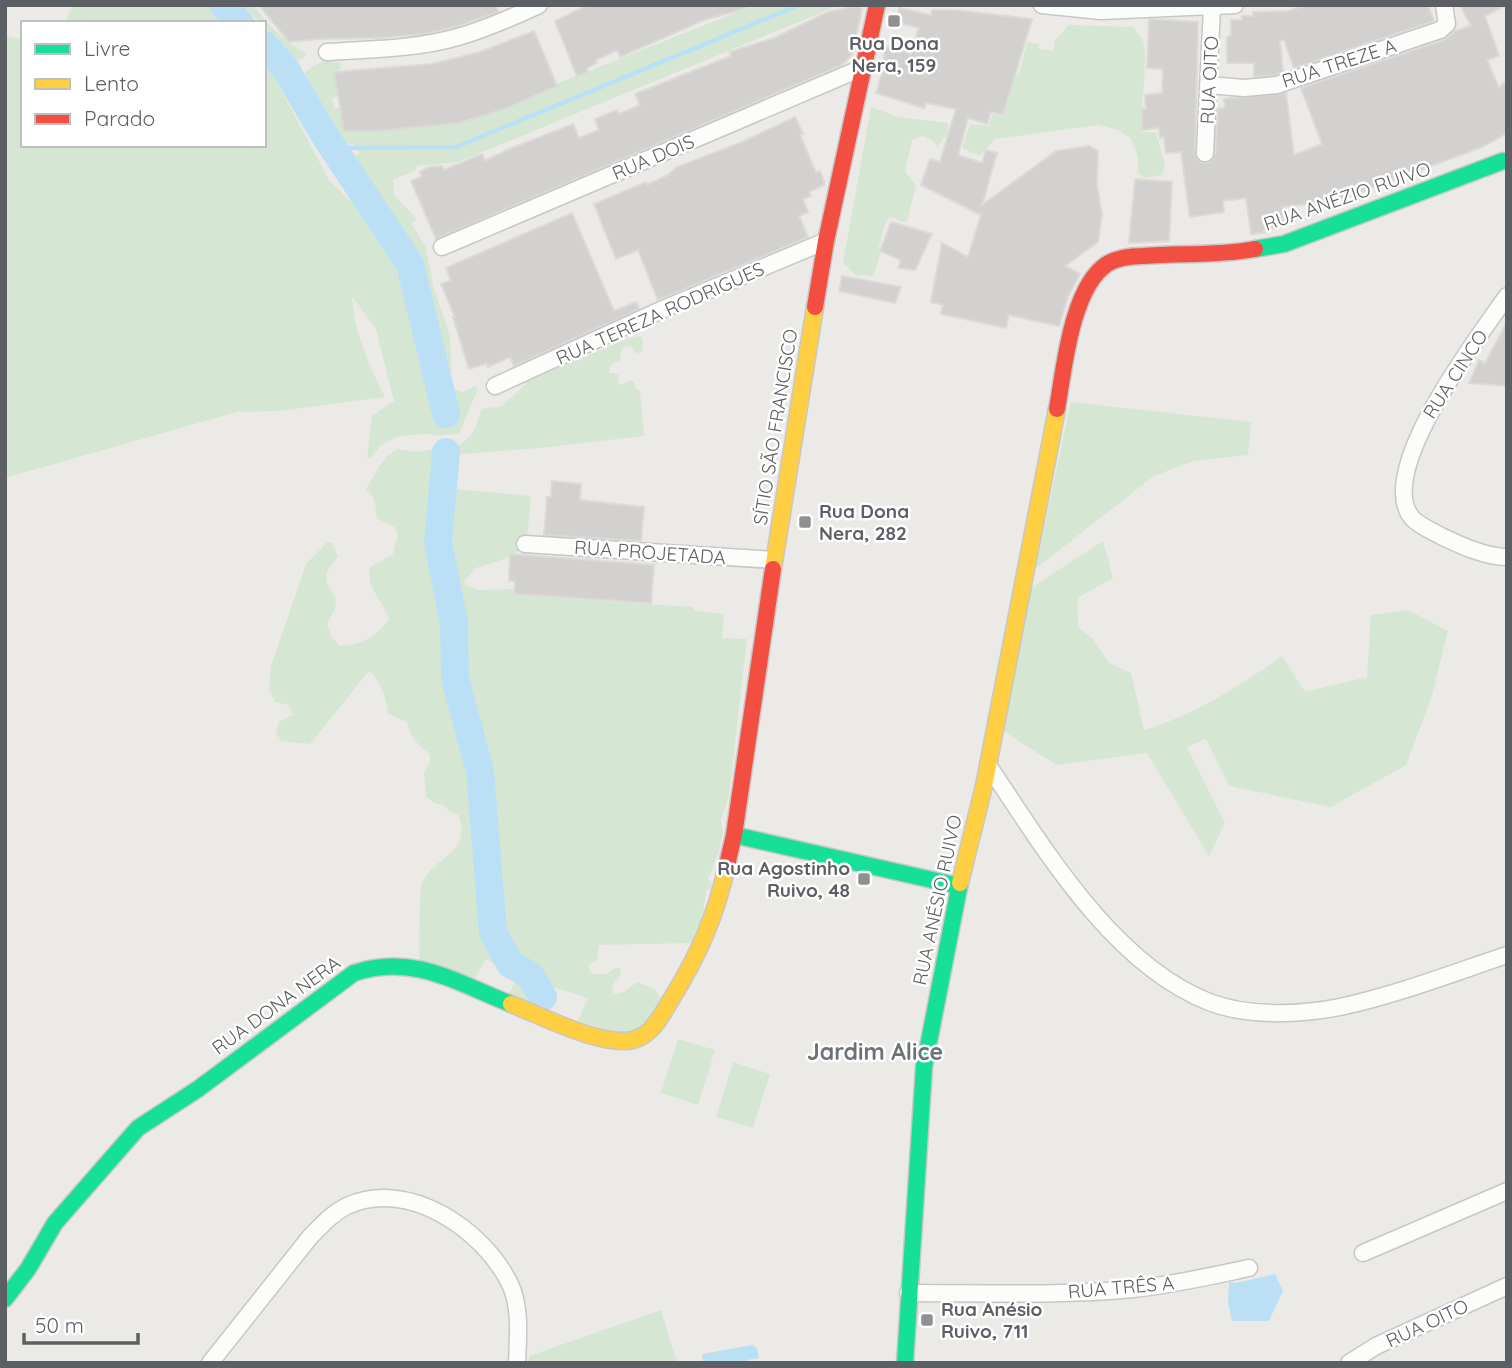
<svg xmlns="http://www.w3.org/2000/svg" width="1512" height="1368" viewBox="0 0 1512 1368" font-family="Quicksand,sans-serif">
<rect width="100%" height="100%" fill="#eceae6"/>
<!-- green -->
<path fill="#d5e7d2" d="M73,5h139l17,18h-164z
M243,5h11c14,22 29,34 50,47l2,4 -14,9c-2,-4 -4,-12 -8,-15 -7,-8 -18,-16 -20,-27h-4z
M755,5h85l-382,157 -41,4 -1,4 -23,10 1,15 23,24 -6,4 15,25 7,38 17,49 2,53 11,4 12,-6 3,3 -19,45 -26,2 -1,-2c-27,1 -44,0 -61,23l-4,1 5,-42 22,-15 -18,-72 -24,-33c2,37 17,69 33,101l-106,14 -42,1 -232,66v-442l18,4v105h241v-81l7,7 58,109 20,20 10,4 6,8v7c51,48 61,117 71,183l8,8 7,-14 -4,-33 -31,-104 -48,-78 -14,-15 -2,-5 5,-7h3l-5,-9 -22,-4 -8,-9 -20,-59c10,-9 22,-16 35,-10l1,5 -7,4 4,24 -6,2 2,10h6l4,18 112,-2z
M1069,25l64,2c3,4 8,9 10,14 6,13 -3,70 -2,91h15l9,34 -3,9 -18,3 -6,-5v-14l-3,-11 -5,-10 -12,-8 -20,-5 -103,14 -15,17 -18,-8 8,-24 18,2 5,-12 10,3 13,-42 4,-3 7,-30 12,2v5l14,2 2,-11z
M871,107l27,10 50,6v13l-5,2 -6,10 -4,-7 -10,-5 -11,4 -7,32 11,13 -9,36 -5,1 -8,-4h-5l-5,9 -6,24 3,2 -8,23 -17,-1 -13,-12z
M639,336l3,2 1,12 -6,4 -5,-7 -8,-1 -2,3 -2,11 -9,5 -2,8h6l3,2 1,10 12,-5 3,2 2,7 4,2 4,45 -105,12 -86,7 -1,29 2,5 77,7 -4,44 -10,13 -7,1 -3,4 -31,10 -12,13 1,4 13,5 36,-1v6l178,12 3,4 29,3 -2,24 25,1 -18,157 -8,24 2,13 -4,18 -11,28 6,7 -8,5 -6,46 -6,6 -95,2 -2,15 -9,6 4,8h15l6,-5 7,-1 1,7 -9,11 2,8 10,-2 13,-10 17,7 9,11 -7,17 -31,19 -47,-15 10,-23 -48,-15 -13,21 -19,-9 10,-18 -32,-18 -13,22 -53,-19c-2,-4 0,-69 1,-76 0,-2 4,-8 5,-10 16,-22 46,-26 32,-61l-9,-4 -7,-7h-6l-10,-7 -2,-25 6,-9v-8c-11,-10 -21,-18 -23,-33l-19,-8c-2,-16 -7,-33 -19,-43l-59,73 -29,-3 -5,-9 3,-10 14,-7 -5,-10 -13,-3 -6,-13 2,-23 35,-102 21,-22 5,1 6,13 -12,17 1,10 8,14 1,10 -9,17 4,12 9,10c22,-1 37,-10 49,-27 -6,-19 -24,-32 -19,-52l23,-13 5,-19 -4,-8c-4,-3 -12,-5 -15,-8 -7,-5 2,-17 -13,-30l14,-24 9,-11 8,-5 19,3 19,-3 17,5 3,-7c18,-8 21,-21 27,-38l20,-3 29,-27 98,-41z
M1071,402l180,20 -3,33 -55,6 -39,15 -119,93z
M1103,541l10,37 -34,19 -2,12 2,19 14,11 16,24 22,10 13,57c51,-15 95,-44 138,-74l23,36 62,-15 4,-62 37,-5 40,21 -16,65 -26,69 -75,42 -102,-21 -23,-47 -19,8 38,76 -16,33 -62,-103 -91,12 -54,-35 29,-142z
M678,1039l37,11 -17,55 -37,-12z
M733,1062l37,12 -17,54 -37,-11z
M661,1310l16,53h-148v-7z"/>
<!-- water -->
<path fill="#bbe0f6" d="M1275,1274l8,17 -14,30h-37l-4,-18 1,-21 7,1z
M752,1345l5,3 2,10 -12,2v3h-44l-1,-9z"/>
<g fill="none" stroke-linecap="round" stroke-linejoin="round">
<!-- stream -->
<path stroke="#bbe0f6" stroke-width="4.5" d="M333,148l123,-1 343,-142"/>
<!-- river -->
<path stroke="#bbe0f6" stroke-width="28" d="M224,5l16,18
M264,45l21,23 38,65 87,131 36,150
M446,452l-8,91 16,80 1,56 25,92 13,161 17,32 20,11 13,22"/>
</g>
<!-- building -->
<path fill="#d3d1cf" stroke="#dcdad6" stroke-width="2" d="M259,5h237l2,7 -43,15 -31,7 -43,4 -62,1 -30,3z
M588,5h159v3l-43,12 -84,37 -3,-7 -21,10 1,3 -10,5 1,4 -11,4 -22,-55z
M1307,5h121l6,16 -140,47 -10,-28 -4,1 3,31 -8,3 -21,2v-14h-27v-26l4,-2v-15h11v-4h11v-4l35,-1z
M1460,5h46l-21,11 14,40 -12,4 12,28 8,-8v53l-25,14 -161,60 -10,3 -2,-6 -27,3 3,19 -22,5 1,2 -13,1 -5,-36 -23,3 1,11 -34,5 -9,-65 -15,1 -2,-16 -4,1 -1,-10 -17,2v-21h4l-1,-14 17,-2 1,-24 -16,-1 2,-49 49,3 -3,130 4,9 6,2 5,-1 5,-8 3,-45 7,-1 -1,-9 62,-6 8,62 28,-11 -21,-56 143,-48 11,-9 16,-5z
M857,6l5,3 -10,46 -10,10 -406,174 -25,-58 11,-5 -2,-4 9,-5 13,-1 2,4 38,-16 3,7 22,-11 66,-26 6,14 20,-8 -4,-11 22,-9 2,4 21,-9 -5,-11 96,-38 -1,-4 44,-14 54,-26z
M899,8l32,7 1,-5h23l77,9 -29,96 -12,-3 -4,12 -19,-6 -10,37 24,8 4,-13 11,3 -15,52 74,-54 33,-5 9,5 -1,34 5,30 -4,27 -33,24 15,8 -12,23 -9,29 -50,-11 -3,13 -65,-14 2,-9 -12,-3 11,-59 26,14 13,-42 -60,-30 9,-26 10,3 16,-53 -30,-6 -2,5 -48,-15 7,-23h-2l5,-24 25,8 8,-26 -23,-6z
M534,31l23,55 -53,23 -45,14 -82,8h-33l-10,-59 98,-8 48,-12z
M795,117l8,17 -3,1 16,38 4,-2 4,11v3l-15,7 2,4 -8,3 5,13 -9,4 9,21 -150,63 -20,-50 -22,9 -22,-55 52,-22 1,3 21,-10 9,-8 65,-25z
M1135,179l37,3 -3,59 -40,2z
M572,213l42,98 22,-9 3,7 -125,57 -4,-9 -22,10 -1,-4 -18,6 -16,-52h2l-14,-33 10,-4 -5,-12z
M891,222l41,12 -17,36 -17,-2 3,-8 -21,-9z
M842,276l59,11 -6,16 -56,-12z
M1507,322v64l-38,-3 10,-23 6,3z
M552,481l29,3 -1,16 64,7 -3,34 -97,-6 3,-38h4z
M510,554l144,11 -3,38 -137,-9 1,-13h-6z"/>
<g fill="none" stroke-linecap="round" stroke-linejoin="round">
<!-- street casing -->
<g stroke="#c8c7c7" stroke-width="19">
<path id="street" d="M1042,5l59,6 134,-6
M327,52c44,-3 89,-3 131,-15 28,-8 55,-20 81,-32
M1208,85l36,3 33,-3 163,-55 7,-6 -3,-19
M1205,153l7,-146
M442,247l422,-180
M1507,296c-27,39 -135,178 -94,223 7,7 19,12 28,17 19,9 44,21 66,21
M495,386l166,-76 165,-69
M525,544l249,16
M988,765c56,83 124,199 221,237 40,15 90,13 131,5 56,-12 113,-34 167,-52
M1363,1253l144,-62
M908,1293c75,0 150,3 225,-4 39,-4 78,-13 116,-21
M210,1363l100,-126c11,-11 22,-24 37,-31 61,-28 136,23 163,78 11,23 8,54 7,79
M1349,1363l27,-17 131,-60"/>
</g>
<!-- fast casing -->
<g stroke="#c7c7c6" stroke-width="19">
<path id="fast" d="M1255,249l29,-5 219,-83
M734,835l225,51
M5,1299l23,-30 27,-46 83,-95 60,-39 156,-116c59,-20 103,10 157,31
M905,1363l19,-296 36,-184"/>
</g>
<!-- slow casing -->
<g stroke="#c7c7c6" stroke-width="19">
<path id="slow" d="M773,569l42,-262
M960,883l24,-97 73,-377
M511,1004c31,12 90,43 122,36 20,-5 29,-26 39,-42 27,-44 44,-82 55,-133"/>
</g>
<!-- jam casing -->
<g stroke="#c7c7c6" stroke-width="19">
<path id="jam" d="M815,307l11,-66 51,-236
M1057,409c7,-39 14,-121 50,-145 10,-6 24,-8 36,-8 38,-3 75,0 112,-7
M727,865l7,-30 39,-266"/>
</g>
<!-- street -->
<use href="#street" stroke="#fcfcfb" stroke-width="16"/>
<!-- fast -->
<use href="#fast" stroke="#16e098" stroke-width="16"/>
<!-- slow -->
<use href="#slow" stroke="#ffcf43" stroke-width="16"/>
<!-- jam -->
<use href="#jam" stroke="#f24e42" stroke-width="16"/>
</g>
<!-- markers -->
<g fill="#8e9092" stroke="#fff" stroke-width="2.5">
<rect x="887" y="14" width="14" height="14" rx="3.5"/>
<rect x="798" y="515" width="14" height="14" rx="3.5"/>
<rect x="857" y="872" width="14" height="14" rx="3.5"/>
<rect x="920" y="1313" width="14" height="14" rx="3.5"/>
</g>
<g text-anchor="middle" stroke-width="5" stroke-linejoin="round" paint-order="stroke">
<!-- poi labels -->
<g font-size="19" font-weight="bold" fill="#5c6064" stroke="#fff" text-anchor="start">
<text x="894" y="50" text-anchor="middle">Rua Dona<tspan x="894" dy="22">Nera, 159</tspan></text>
<text x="819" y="518">Rua Dona<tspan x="819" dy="22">Nera, 282</tspan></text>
<text x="850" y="875" text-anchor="end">Rua Agostinho<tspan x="850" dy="22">Ruivo, 48</tspan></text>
<text x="941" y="1316">Rua Anésio<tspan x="941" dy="22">Ruivo, 711</tspan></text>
</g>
<!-- street labels -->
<g font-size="19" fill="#5c6064" stroke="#fff">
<text transform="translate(1339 63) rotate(-18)" y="7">RUA TREZE A</text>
<text transform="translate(1209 80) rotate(-87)" y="7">RUA OITO</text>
<text transform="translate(653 157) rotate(-23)" y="7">RUA DOIS</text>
<text transform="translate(1347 196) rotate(-19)" y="7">RUA ANÉZIO RUIVO</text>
<text transform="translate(660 313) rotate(-24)" y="7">RUA TEREZA RODRIGUES</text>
<text transform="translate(1455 374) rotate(-57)" y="7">RUA CINCO</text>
<text transform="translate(775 427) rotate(-81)" y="7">SÍTIO SÃO FRANCISCO</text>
<text transform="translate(650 552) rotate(4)" y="7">RUA PROJETADA</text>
<text transform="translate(937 900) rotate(-78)" y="7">RUA ANÉSIO RUIVO</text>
<text transform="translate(276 1005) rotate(-36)" y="7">RUA DONA NERA</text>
<text transform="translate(1121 1287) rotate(-5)" y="7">RUA TRÊS A</text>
<text transform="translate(1427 1323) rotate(-25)" y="7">RUA OITO</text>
</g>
<!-- quarter labels -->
<g font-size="23" font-weight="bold" fill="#6d7276" stroke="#fff">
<text x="875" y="1060">Jardim Alice</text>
</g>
</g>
<!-- border -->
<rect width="1512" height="1368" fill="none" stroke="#5c6064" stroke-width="14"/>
<!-- legend -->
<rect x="21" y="21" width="245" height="126" fill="#ffffff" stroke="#bebfc1" stroke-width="2"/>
<rect x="35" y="44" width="35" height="10" fill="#16e098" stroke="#bebfc1" stroke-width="2"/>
<text x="84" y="56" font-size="21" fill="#5c6064">Livre</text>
<rect x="35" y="79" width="35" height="10" fill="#ffcf43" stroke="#bebfc1" stroke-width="2"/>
<text x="84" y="91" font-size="21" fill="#5c6064">Lento</text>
<rect x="35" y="114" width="35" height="10" fill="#f24e42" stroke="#bebfc1" stroke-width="2"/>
<text x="84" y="126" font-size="21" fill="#5c6064">Parado</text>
<!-- scale -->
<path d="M24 1333v10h114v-10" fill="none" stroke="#5c6064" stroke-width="3.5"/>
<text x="35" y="1333" font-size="21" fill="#5c6064" stroke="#ffffff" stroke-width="5" paint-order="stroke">50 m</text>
</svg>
